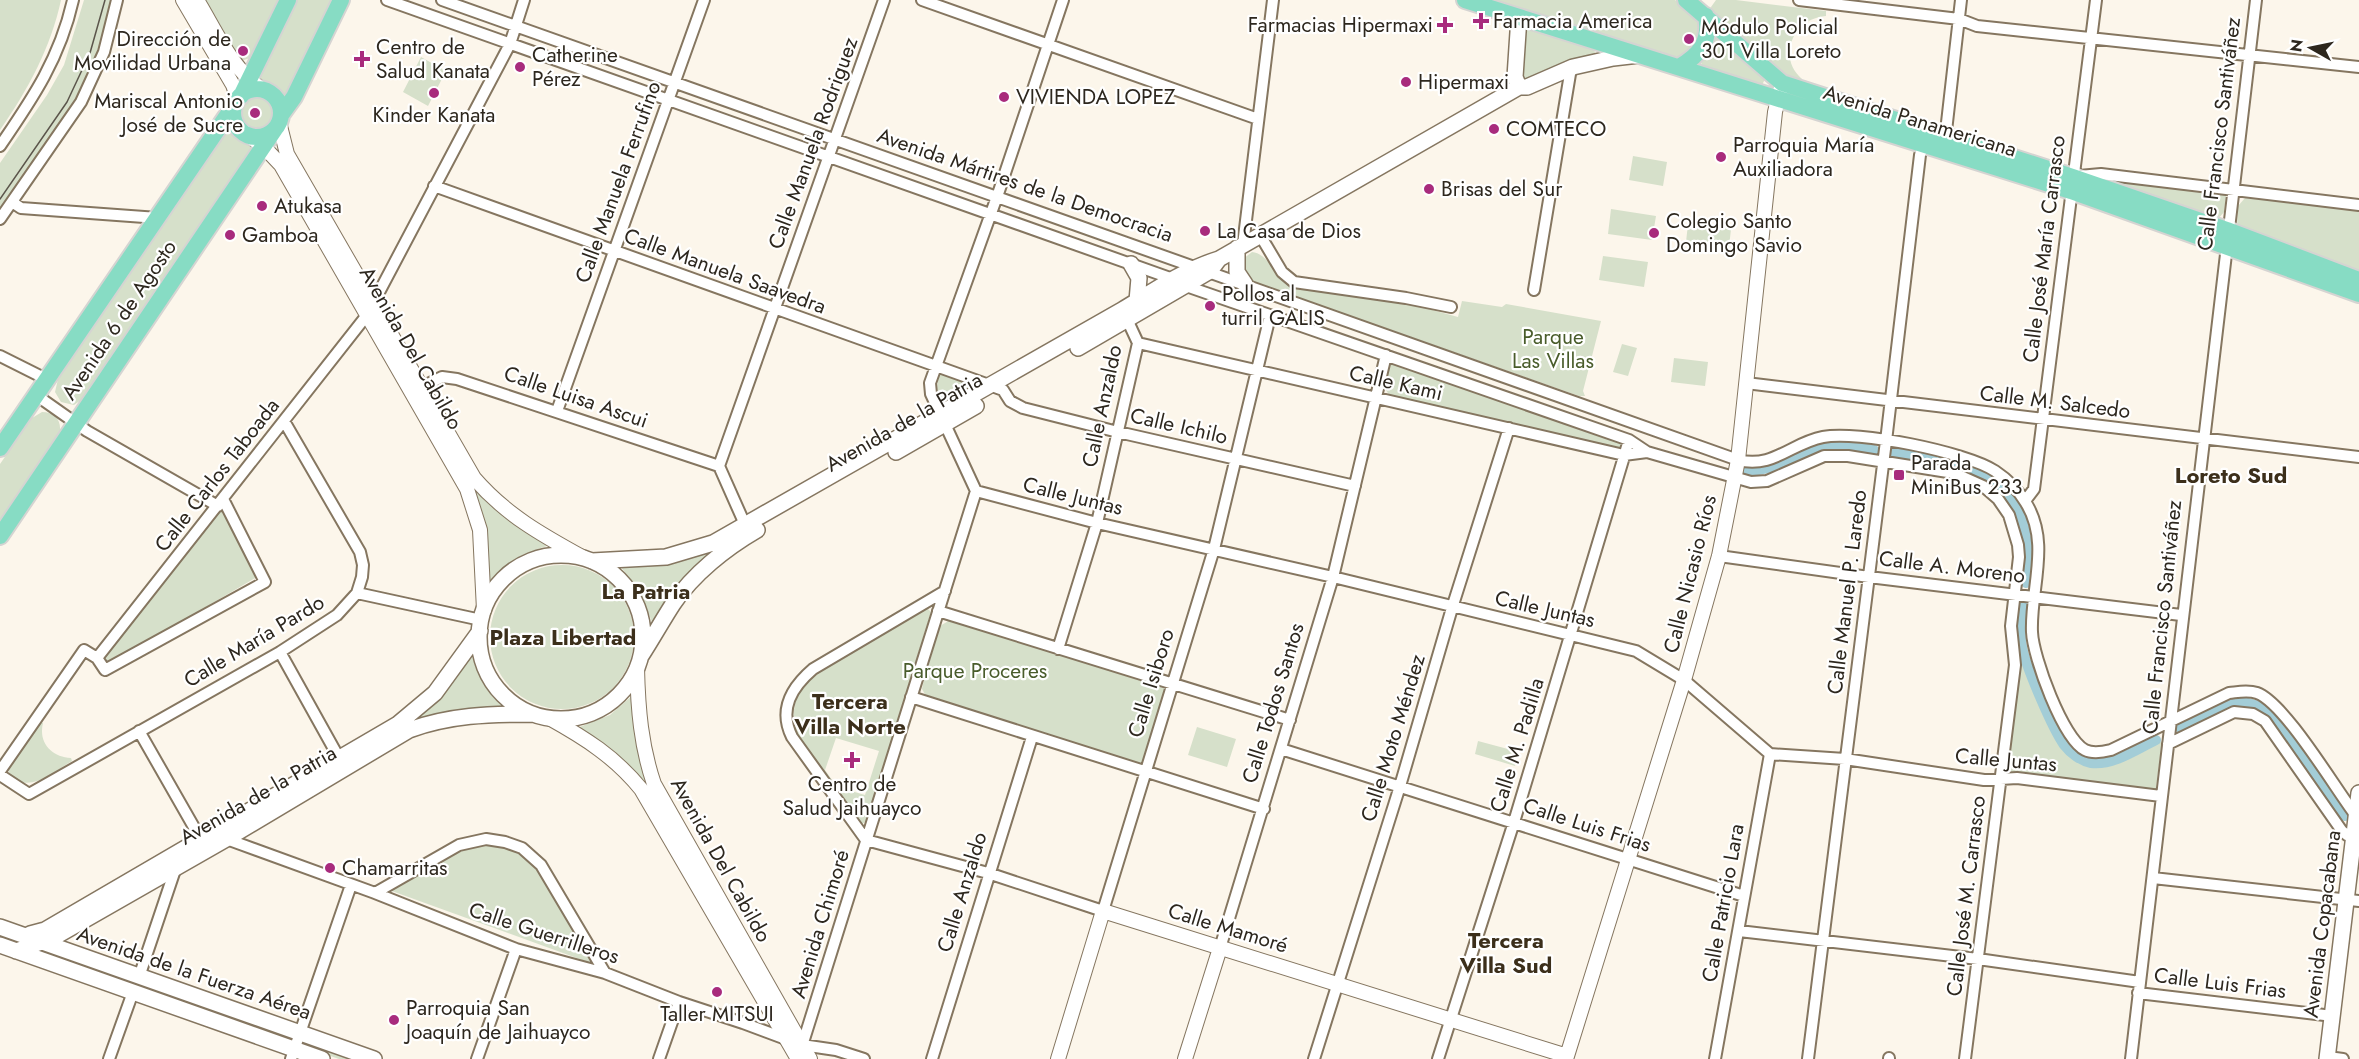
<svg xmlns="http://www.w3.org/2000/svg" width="2359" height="1059" viewBox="0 0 2359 1059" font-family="Jost,sans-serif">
<rect width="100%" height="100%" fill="#fcf6eb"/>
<!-- green -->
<path fill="#d6e0ca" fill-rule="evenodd" d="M0,0h61c-10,47 -33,90 -61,130z
M84,0h30l-9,38 -27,62 -78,113v-50l47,-68 17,-30z
M203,0h76l-26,54 -3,4 -9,3 -5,-4z
M297,0h35l-47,96 -10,-11 -16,-6z
M1490,0h185c29,19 33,29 10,56l-14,1z
M1716,0h20l90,11v5c-32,2 -50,41 -24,63l-1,4 -26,-14 -62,-55 -2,-7z
M1531,28l63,20 1,5 -1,3 -62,25 -11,-4 4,-47z
M1717,35l48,44 -3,6 -60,-18 -1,-6 10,-13 2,-10z
M421,57l25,14 -18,35 -25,-14z
M242 113a15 15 0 1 1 30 0a15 15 0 1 1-30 0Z
M227,128l12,12 15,6 -170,252 -10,7 -13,-3 -6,-10 3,-13z
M1633,156l34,6 -4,24 -34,-6z
M2108,181l114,13 4,2 -2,16 -6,7z
M2245,198l114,12v63l-122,-47 1,-20z
M1611,209l45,7 -4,24 -44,-6z
M1688,224l43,5 -2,18 -43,-5z
M1252,252c18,2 24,28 41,35l117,17 48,13 4,-16 40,6 4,-3 95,17 -18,70 2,5h-6l-331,-116 -3,-3 -2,-18z
M1603,256l45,6 -4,25 -45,-7z
M1622,344l15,4 -9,28 -15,-4z
M1674,358l34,4 -3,24 -34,-4z
M1389,362l232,81 1,5 -3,1 -229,-53 -7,-10z
M940,374l36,13 -32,20c-7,-13 -9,-20 -4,-33z
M42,412c12,0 19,7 18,19l-60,90v-57l32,-46z
M466,474c28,33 44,48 81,72 -24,7 -41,16 -58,36z
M222,507l35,70 -143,84h-9l-2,-4z
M720,546l-67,79 -12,-32 -21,-27c36,0 67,-6 100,-20z
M490 637a72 72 0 1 1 144 0a72 72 0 1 1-144 0Z
M927,608l4,4 -65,210 -5,2 -3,-2 -64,-93c-2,-13 0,-29 8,-40 15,-23 98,-67 125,-81zM836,738l43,13 -14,44 -28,-8 -12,-17z
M950,620l214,68 2,2 -22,72 -4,2 -213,-66 -5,-9 1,-5 17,-58z
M471,651c5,24 16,41 34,58l-100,18 27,-22z
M2020,658l40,85c25,44 69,13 102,-2l-6,47 -4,3 -141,-19 -3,-8z
M634,694l19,102c-22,-28 -44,-50 -76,-68l33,-13z
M39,721l4,2c-5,20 9,34 28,35l1,3c-19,11 -42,33 -62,15l-2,-7z
M1197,727l39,12 -9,28 -39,-12z
M1478,741l41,11 -4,14 -40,-12z
M477,844c22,0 37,4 55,16l64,105 -207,-75 72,-41z
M34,948l251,86 2,4 -1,1 -254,-86z
M304,1042l51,17h-16l-34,-12 -2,-3z"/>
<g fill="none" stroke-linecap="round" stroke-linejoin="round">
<!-- canal -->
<path stroke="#a3cdd7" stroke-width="10" d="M1894,453c23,4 47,6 68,13 58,18 71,63 64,117
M1747,471c26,0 38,-12 61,-20 23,-9 43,-5 66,-1
M2023,605c-2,13 -4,28 -1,42 4,20 30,81 42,98 6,8 17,16 27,18 22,3 46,-14 65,-23
M2180,728l54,-25h14l14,4 20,20 63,89"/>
<!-- minor casing -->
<g stroke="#857660" stroke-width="14">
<path id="minor" d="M387,0l786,279 13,7 443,154 18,12 104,30 16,-1 57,-25h24l106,17 29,13 15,13 11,16 9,30 1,12 -8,69 4,39 -50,394
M442,0l1296,460c35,9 53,-17 85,-23 34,-7 143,15 172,34 12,8 24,20 31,32 25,40 4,87 6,129 1,25 31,107 53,118 8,4 18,2 26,0l118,-57c10,-1 19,-3 28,0 28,10 79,97 100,124
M922,0l336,119
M1063,0l-64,191 -69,192 1,11 45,97 121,32 236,54 303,74 48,29 86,74 75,5 139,21 33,-2 144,18
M1799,0l160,19 18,7 382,41
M1945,140l16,-140
M0,146c33,-48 60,-88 73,-146
M2079,176l22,-2 258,31
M434,186l569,204 7,11 13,7 95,24 237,54
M12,202l9,6 137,10
M0,219l81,-117 23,-50 13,-52
M1260,235l22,37 12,10 112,16 45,9
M1243,245l30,-245
M1534,290l37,-222
M1138,343l486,112 23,-3
M0,356l46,23
M1746,383l613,74
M422,387l20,-10 15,2 262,87
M36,395l51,36 131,75
M557,411l147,-411
M2025,501l9,-12 62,-489
M747,529l-28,-63 165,-466
M1719,556l150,21 312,38
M357,593l124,27
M938,611l352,109
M1058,649l39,-126 41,-180 -13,-28
M280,652l59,106
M97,658l270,-343 143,-271 14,-44
M911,697l353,112
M139,731l64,112
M2168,744l66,-32 19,2 12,7 77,110 5,4 12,2
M1281,749l463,147
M0,771l84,-121 13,8 8,12 160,-88 -42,-83
M0,775l29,19 251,-142 57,-37 20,-22 5,-16 1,-12 -3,-13 -76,-131
M226,835l6,6 143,52 141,56 89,24 74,29 64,21 59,22 34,5 28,9
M866,840l122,33 115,38 111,-362 56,-233
M866,840l-74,-103c-14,-28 0,-50 21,-68l132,-78
M2153,878l206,23
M375,893l84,-48 27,-6 19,3 17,6 19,17 64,108
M1739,931l239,28 162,23
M1220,948l113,-371 53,-222
M139,977l37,-110
M2138,993l195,23
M801,1049l175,-558
M2328,1057l15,2
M109,1059l24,-67
M291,1059l60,-174
M477,1059l39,-110
M659,1059l20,-57
M932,1059l100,-322
M1314,1059l86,-273 52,-178 57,-180
M1438,1059l76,-237 115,-382
M1715,1059l55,-305
M1808,1059l78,-618 34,-286 6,-15
M1889,1059v-1
M2131,1059c39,-353 82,-706 125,-1059"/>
</g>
<!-- tertiary casing -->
<g stroke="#857660" stroke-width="16">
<path id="tertiary" d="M183,0l50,85 5,14
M197,0c19,31 35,70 66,90
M279,122l8,32 187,324c32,37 68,57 110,80
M244,132l19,14 18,19 186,324 13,41 4,80
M637,668c1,41 4,78 17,116l156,275
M549,718c36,20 66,39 92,71l157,270
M1058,1059l45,-148 464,145 117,-376 35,-124 19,-96 37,-348 5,-21
M1185,1059l35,-111"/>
</g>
<!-- secondary casing -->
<g stroke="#857660" stroke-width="18">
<path id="secondary" d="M1519,17l-4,60 4,10
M1237,248v24l8,12
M1131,264l8,14 -2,23
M1078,348l132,-77 9,-12
M896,452l80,-46
M479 637a82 82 0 1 1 164 0a82 82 0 1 1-164 0Z
M592,561l74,-4 47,-14 409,-233c32,-19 61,-40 97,-51l300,-172h8l46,-20 40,-9 26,-3
M641,656c11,-17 21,-35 32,-52 20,-30 53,-56 84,-74
M0,927l374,132
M30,934l15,-4 353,-206 37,-31 45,-62
M0,945l322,114
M16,951l37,-13 175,-100 181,-108c41,-15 80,-16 123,-16
M2327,1059l32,-266"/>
</g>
<!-- primary casing -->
<g stroke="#d5d4d2" stroke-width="20">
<path id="primary" d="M1465,0l606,191 288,103
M1686,0l96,83 291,94 154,53 132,50
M1679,67c21,-12 32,-26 27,-51
M233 113a24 24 0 1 1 48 0a24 24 0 1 1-48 0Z
M241,96l47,-96
M281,115l13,-18 47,-97
M0,448l235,-344
M0,536l275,-407"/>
</g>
<!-- minor -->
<use href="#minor" stroke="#fff" stroke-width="10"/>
<!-- tertiary -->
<use href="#tertiary" stroke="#fff" stroke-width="14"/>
<!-- secondary -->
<use href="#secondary" stroke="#fff" stroke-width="15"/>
<!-- primary -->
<use href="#primary" stroke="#87dcc4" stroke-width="16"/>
<!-- tram -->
<path stroke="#5b554b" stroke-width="1.5" d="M0,199l67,-97 23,-49 15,-53"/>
</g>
<!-- markers -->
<g fill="#a82b7d" stroke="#fff" stroke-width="2">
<path d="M1478 12h6v6h6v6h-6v6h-6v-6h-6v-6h6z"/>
<path d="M1442 16h6v6h6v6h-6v6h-6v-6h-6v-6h6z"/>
<circle cx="1689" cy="39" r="6"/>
<circle cx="243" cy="51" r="6"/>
<path d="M359 50h6v6h6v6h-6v6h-6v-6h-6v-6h6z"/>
<circle cx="520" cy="67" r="6"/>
<circle cx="1406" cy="82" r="6"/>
<circle cx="434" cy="93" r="6"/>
<circle cx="1004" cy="97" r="6"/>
<circle cx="255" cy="113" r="6"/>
<circle cx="1494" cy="129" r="6"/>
<circle cx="1721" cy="157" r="6"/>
<circle cx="1429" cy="189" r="6"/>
<circle cx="262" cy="206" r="6"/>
<circle cx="1205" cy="231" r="6"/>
<circle cx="1654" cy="233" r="6"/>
<circle cx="230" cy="235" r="6"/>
<circle cx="1210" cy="306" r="6"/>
<rect x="1893" y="469" width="12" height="12" rx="3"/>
<path d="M849 751h6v6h6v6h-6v6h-6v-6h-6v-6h6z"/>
<circle cx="330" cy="868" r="6"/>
<circle cx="717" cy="992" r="6"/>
<circle cx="394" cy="1020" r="6"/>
</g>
<g text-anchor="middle" stroke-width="4.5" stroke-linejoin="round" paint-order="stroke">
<!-- poi labels -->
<g font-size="21" fill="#2d271e" stroke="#fff" text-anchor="start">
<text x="1493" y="28">Farmacia America</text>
<text x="1433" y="32" text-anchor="end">Farmacias Hipermaxi</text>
<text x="1701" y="34">Módulo Policial<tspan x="1701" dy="24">301 Villa Loreto</tspan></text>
<text x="231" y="46" text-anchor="end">Dirección de<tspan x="231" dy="24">Movilidad Urbana</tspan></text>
<text x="376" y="54">Centro de<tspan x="376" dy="24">Salud Kanata</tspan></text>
<text x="532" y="62">Catherine<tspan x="532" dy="24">Pérez</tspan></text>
<text x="1418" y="89">Hipermaxi</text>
<text x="1016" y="104">VIVIENDA LOPEZ</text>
<text x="243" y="108" text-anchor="end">Mariscal Antonio<tspan x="243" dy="24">José de Sucre</tspan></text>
<text x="434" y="122" text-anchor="middle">Kinder Kanata</text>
<text x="1506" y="136">COMTECO</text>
<text x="1733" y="152">Parroquia María<tspan x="1733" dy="24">Auxiliadora</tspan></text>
<text x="1441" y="196">Brisas del Sur</text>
<text x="274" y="213">Atukasa</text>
<text x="1666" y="228">Colegio Santo<tspan x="1666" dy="24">Domingo Savio</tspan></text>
<text x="1217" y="238">La Casa de Dios</text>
<text x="242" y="242">Gamboa</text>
<text x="1222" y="301">Pollos al<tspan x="1222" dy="24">turril GALIS</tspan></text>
<text x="1911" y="470">Parada<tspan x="1911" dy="24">MiniBus 233</tspan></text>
<text x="852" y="791" text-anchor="middle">Centro de<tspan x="852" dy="24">Salud Jaihuayco</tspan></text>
<text x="342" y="875">Chamarritas</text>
<text x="406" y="1015">Parroquia San<tspan x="406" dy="24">Joaquín de Jaihuayco</tspan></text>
<text x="717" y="1021" text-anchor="middle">Taller MITSUI</text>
</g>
<!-- street labels -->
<g font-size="21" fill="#2d271e" stroke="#fff">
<text transform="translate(1920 121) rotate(17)" y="7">Avenida Panamericana</text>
<text transform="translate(2219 134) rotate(-83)" y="7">Calle Francisco Santiváñez</text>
<text transform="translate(813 143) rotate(-70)" y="7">Calle Manuela Rodriguez</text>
<text transform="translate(618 182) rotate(-70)" y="7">Calle Manuela Ferrufino</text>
<text transform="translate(1025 185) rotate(19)" y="7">Avenida Mártires de la Democracia</text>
<text transform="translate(2044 249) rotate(-83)" y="7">Calle José María Carrasco</text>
<text transform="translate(725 271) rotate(20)" y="7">Calle Manuela Saavedra</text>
<text transform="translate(119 320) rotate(-56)" y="7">Avenida 6 de Agosto</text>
<text transform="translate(411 348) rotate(60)" y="7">Avenida Del Cabildo</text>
<text transform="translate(1396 383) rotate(13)" y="7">Calle Kami</text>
<text transform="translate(576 397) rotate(19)" y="7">Calle Luisa Ascui</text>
<text transform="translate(2055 402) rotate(7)" y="7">Calle M. Salcedo</text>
<text transform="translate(1102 406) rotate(-78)" y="7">Calle Anzaldo</text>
<text transform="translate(904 422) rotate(-30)" y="7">Avenida de la Patria</text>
<text transform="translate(1179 426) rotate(13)" y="7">Calle Ichilo</text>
<text transform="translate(217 475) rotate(-52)" y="7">Calle Carlos Taboada</text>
<text transform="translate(1073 496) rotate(14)" y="7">Calle Juntas</text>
<text transform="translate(1952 567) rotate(7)" y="7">Calle A. Moreno</text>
<text transform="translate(1690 574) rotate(-76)" y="7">Calle Nicasio Ríos</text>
<text transform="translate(1847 592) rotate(-83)" y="7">Calle Manuel P. Laredo</text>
<text transform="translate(1545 609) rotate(13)" y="7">Calle Juntas</text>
<text transform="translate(2162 617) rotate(-84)" y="7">Calle Francisco Santiváñez</text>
<text transform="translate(254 641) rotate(-31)" y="7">Calle María Pardo</text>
<text transform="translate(1151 683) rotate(-73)" y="7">Calle Isiboro</text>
<text transform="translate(1273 703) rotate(-73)" y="7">Calle Todos Santos</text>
<text transform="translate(1393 738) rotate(-73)" y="7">Calle Moto Méndez</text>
<text transform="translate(1517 745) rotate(-73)" y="7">Calle M. Padilla</text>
<text transform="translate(2006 760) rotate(5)" y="7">Calle Juntas</text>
<text transform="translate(258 795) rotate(-30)" y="7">Avenida de la Patria</text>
<text transform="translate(1587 825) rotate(18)" y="7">Calle Luis Frias</text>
<text transform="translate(721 860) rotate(61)" y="7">Avenida Del Cabildo</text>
<text transform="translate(962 892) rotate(-73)" y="7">Calle Anzaldo</text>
<text transform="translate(1966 896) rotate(-83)" y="7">Calle José M. Carrasco</text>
<text transform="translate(1723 903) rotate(-80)" y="7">Calle Patricio Lara</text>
<text transform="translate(820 924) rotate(-73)" y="7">Avenida Chimoré</text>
<text transform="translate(2322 924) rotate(-83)" y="7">Avenida Copacabana</text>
<text transform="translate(1228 928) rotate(17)" y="7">Calle Mamoré</text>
<text transform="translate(544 933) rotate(18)" y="7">Calle Guerrilleros</text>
<text transform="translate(194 973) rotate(19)" y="7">Avenida de la Fuerza Aérea</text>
<text transform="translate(2220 983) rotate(7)" y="7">Calle Luis Frias</text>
</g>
<!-- park labels -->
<g font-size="21" fill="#495c2b" stroke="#fff">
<text x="1553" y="344">Parque<tspan x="1553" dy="24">Las Villas</tspan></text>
<text x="975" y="678">Parque Proceres</text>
</g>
<!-- neighbourhood labels -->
<g font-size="22" font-weight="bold" fill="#3c2f1b" stroke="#fff">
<text x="2231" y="483">Loreto Sud</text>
<text x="646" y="599">La Patria</text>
<text x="563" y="645">Plaza Libertad</text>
<text x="850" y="709">Tercera<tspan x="850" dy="25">Villa Norte</tspan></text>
<text x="1506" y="948">Tercera<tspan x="1506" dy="25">Villa Sud</tspan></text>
</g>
</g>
<!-- north arrow -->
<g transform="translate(2311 48) rotate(279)" stroke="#ffffff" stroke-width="4.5" paint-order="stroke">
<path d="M0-4.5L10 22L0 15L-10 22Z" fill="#2d271e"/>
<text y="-9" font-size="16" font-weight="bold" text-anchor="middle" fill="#2d271e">N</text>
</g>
</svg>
